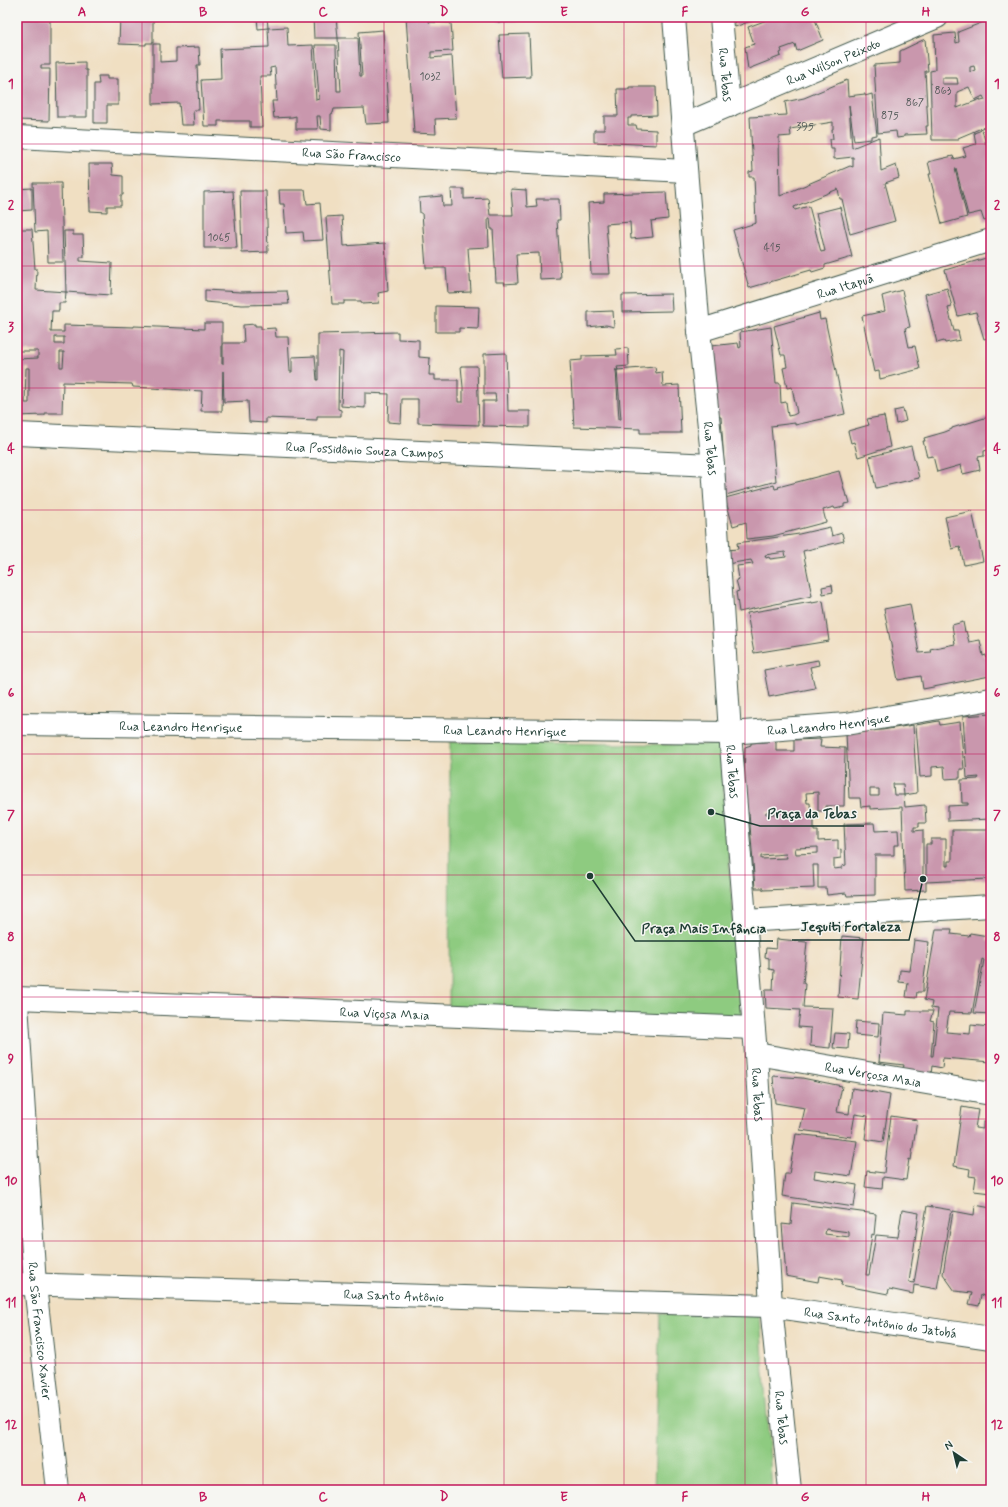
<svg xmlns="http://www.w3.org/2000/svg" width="1008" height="1507" viewBox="0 0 1008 1507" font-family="Mynerve,sans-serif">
<rect width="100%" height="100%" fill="#f6f6f2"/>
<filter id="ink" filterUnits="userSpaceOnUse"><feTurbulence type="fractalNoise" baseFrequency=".025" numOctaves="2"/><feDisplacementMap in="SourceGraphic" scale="8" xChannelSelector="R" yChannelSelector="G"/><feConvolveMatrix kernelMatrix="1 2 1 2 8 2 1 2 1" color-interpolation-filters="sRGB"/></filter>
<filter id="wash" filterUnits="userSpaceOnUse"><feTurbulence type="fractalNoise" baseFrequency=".012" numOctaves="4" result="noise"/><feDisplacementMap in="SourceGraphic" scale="16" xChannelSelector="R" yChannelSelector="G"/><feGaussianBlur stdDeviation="0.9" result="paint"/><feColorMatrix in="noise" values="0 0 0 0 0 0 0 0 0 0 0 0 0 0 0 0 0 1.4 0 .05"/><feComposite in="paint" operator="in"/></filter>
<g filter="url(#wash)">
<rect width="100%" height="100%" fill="#f0dfc2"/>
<!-- green -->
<path fill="#8ecb80" stroke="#56845a" d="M450,742l270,3 22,278 -293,-16z
M660,1314l100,2 12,174h-118z"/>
<g id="blocks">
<!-- building -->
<path fill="#c997ad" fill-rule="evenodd" d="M17,17h33v48h-9v4h9l-1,52 -32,-1z
M120,17h54v2l-21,1v23h-7v2l-27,-1z
M257,17h10l1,11 -10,1z
M313,17h23l2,21h-24z
M406,17h23v5l22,1 2,28 -22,1v6l21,-2 4,62 -21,1 1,15 -22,-1z
M497,17h24v4l-23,1z
M734,17h27l-26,10z
M775,17h39l9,23 -26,11 -2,-7 -14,5 1,3 -2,1 1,3 -33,13 -3,-22 9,-3 -6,-17z
M991,19v105l-33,14v2h-26l-2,-69 5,-1 -1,-35 21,-2 1,10 3,-1 -1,-10zM974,66l1,4 -5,2v-5zM942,78h15l1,6h-16zM969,87l6,13 8,-4 2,4 -4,1v-2l-24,9v-16z
M287,27l1,19 25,-1 3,55 3,-1 -4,-54h21l1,46h4l-3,-53h20l2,38h2l-3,-44 24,-2 6,93 -23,1 -2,-16 -30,1 -1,4 -2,1v16l-10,-1 -1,-13h-3l1,13h-22v-13l-4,1 -18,1 -2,-17h5l-2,-34 -5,1 1,8h-11l2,51h-12v-6h-32v5h-14l-3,-46 20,-1 -1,-30 49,-2 -1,-19z
M529,34l2,43 -29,1 -3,-43z
M925,39l3,32h-3l3,55h-2l1,8 -23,1v2l-7,1 -1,-7 -18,2 -4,-68 26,-2v-12z
M153,44h7v18l16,-1v-13l23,-1 1,18h-3l2,45h-6l1,15h-13l-2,-22 -26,1z
M85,62v8h2v47h-30l-1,-54z
M98,76h9v3h11v26h-11v18h-13v-39h5z
M847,80l1,16 17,-2v2l7,-2 5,41 -6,1v3l-17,2 -5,-36 3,43 27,-11 2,34 15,-6 3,13 -14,5 10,38 -45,13 -8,-35h-2l-2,-10 -44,18 1,3 14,-4 12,46 4,-1 -9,-38 24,-6 12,50 -27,8v3l-13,4 -1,-2 -62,18 -16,-58 23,-7 -2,-46h-5v-5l4,-1 -3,-54 37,-2 -2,-13 19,-4zM833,122v7h-1l1,10h-3l1,10h3v10l19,-2v10l-3,-1 -70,30 -1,-59 12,-1 -1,-7z
M629,87h27l1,28 -26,1v2h-3v7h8l1,4 19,1v15l-62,-3v-12h10v-14h14l-1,-27h12z
M982,130l4,14 5,-2v77l-7,2 -3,-9 -13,3 -12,-46h-1l12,48 -25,7 -13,-50h2l-3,-12 25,-6 1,3 12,-3 -3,-8 13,-4 -2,-11z
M89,164h23l1,11 10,1v19h-2v11h-14v6l-17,-1z
M33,183h28l2,79h-15l-1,-31 -12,1z
M32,188v22l-15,1v-22z
M451,189h13v10l24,-1 2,17h23l-2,-26 15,1 1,17 10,-1 -1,-7h23l1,21h-3l4,59 -21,1 -1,-27 -23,1 2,29 -14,1 1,-2h-9l-3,-53h-2l-1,-11h-2l1,29 -21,1 3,44 -23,1 -2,-25h-20l-4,-55h-2l-1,-15 23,-2 1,10h9z
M279,190h26l2,14 13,-1 3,37 -19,1 -1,-9 -17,1 -2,-29h-4z
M233,191l4,57h-33v-56z
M240,191h26l2,61 -26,1z
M666,192l2,27 -17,2 2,16 -22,2 -1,-17 -24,2 4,50h-19l-3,-71 16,-1v-8z
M342,216l2,30 41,-3 3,48 -10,2 1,10 -17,1 -1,-3h-17v3h-12l-6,-87z
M17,229h15l3,40h2l-1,21 30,2 -1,11h-6v8h-7l-1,21h13v-7l70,2v-1l70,3v-6h18v41h1v-21h21l-1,-18 12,-1v2h6v3l14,-1 1,9h12l2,35h2v-15l23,-1 2,24h1v-46l80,-2v7l21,1v17l11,1 -1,17h6v5h23v22h5v-15l-2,-21h16l2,59 -61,-2v-24h-16l-1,24 -13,-1 1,-28 -24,-1v15l-24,-2 2,-54 -4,-1 -1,58 3,1v6h-24v4l-51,-2v5l-17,-1 -1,-21 -24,1 -1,-31 -1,40h-21l1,-20 -69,-4 -1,-3 -69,-2 -1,31h-17v2l-28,1v-57l21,-1v-7h-21zM55,337h9v7h-9zM60,352h4l-1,15h-3zM26,368h3v35h-4z
M64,231h9v4h10l1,22h-4v4l32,2 -1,32 -45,-3z
M986,258l5,16v63l-7,2 -8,-27 -18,4 -13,-46z
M947,288l5,19 -4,1 6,23h4l2,9 -15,3 -1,-2 -7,2 -12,-49z
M205,290l36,2 46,-1 2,13 -47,1 -37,-3z
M902,290l8,37 -5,1 4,19 6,-1 5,23 -40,10 -1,-8 -5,1 -12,-56 23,-5 -3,-15z
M671,294l1,17 -50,1v-17z
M436,306l43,1 -1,22 -19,-1v4h-23z
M613,311l1,16 -8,-2 -18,2v-15z
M819,313l1,7 5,-1 20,95 -50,11v-2l-24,3 5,55 -50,14 -5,-78h-4l-6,-71 27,-3 1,5 2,-1 -1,-15 31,-5 5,56h4l1,20 5,-1 2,14 5,-1 4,-2 -5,-26 -5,1 -4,-20 4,-1 -2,-12h-4l-7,-29z
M628,348l1,18 -12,1 1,3h-3h1l3,49h2l-4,-49 38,-3 1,6 6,-1 1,14 16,-1 2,48h-41v-4l-66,-2 -4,-66 12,-1v-4l35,-1 -1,-6z
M506,353l2,58h22v16l-47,-1v-25h13l-1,-7h-11v-40z
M903,409l3,12 -10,3 -2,-13z
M884,416l6,31 -32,10 -4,-15 -3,1 -3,-12 21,-6 -2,-6z
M991,416v33l-7,2v5l-6,1 2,13 -17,4 -2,-9 -24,7 -4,-16 -6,1 -4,-16h2l-1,-3 21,-6 7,-3v-1z
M911,446l8,32 -43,10 -7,-31z
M839,471l7,25h2l2,7 -6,1v3l-9,2 -1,-2 -11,3 3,12 -53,14 -26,3 -1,-17 -13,4 -8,-28 49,-13 1,4 4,-1 -1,-1z
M972,511l11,50 -19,4 -4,-18 -8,2 -7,-32z
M830,527l2,9 10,-3 2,8 -41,10 9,45 -73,16 -3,-20 3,-1 -3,-11 3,-1 -2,-13 16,-2 -2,-4 -24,4 -1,-14 12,-1 -1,-6 62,-9zM785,552l1,5 -16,2 -1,-2 -3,1 -1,-3z
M832,585l1,7 -10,2 -1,-7z
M823,601l6,40 -75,12 -7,-40 65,-11v1z
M910,604l9,49 12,-1 -1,-3 25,-5 -3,-19 11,-3 2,10 1,-1 3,11 11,-2 3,16 3,-1 4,21 -67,13 -2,-13 -23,4 -14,-71z
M818,660l1,5 -9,2 5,21 -46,9 -5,-27z
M991,714v9h-2l2,14v82l-43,2v-15l20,-1v-2h-6l-1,-23 17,-1 1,-2 -12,1 -4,-62z
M939,721l1,4 20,-3 4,47h-4v9l-15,1 -1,-13 -12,1v9l-12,1 -4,-52z
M913,725l4,68 -13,2 1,12 20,-2 1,18h-7v4h-5v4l9,-1v49l3,1v-36h5v-5h15v27h2v-5h4v-31h38l-1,49 -63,3v8l-21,1 -3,-84 -32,2v-3l-9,1 -1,-9h-11l-3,-65 21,-3h15zM893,784h10l1,11h-10zM870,789h9v7h-9z
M821,739l-1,8 25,1 -1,58h-19v5h-7v-19l-12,1 1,10h3l1,14h3v14h4v10l20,-1v10l3,-1v9l-7,1v10l8,-1v-2l4,-1 -2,-41 30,-1 1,8 23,-1 1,15h-5v10h-19v40l-28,1 -1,-3 -19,2 -1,-7h-8v-23h-5l1,23 -51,2v-2h-8l-6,-75h-2l-3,-33 1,-33 6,-2v-2l25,-2v10h18v-11zM766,812h10v2h-10zM818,847v6l-22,1 -1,-6zM786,854l1,4 -26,1v-3z
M936,929h16l-1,5 18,2 1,-3 18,3 -1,4 4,1v73l-17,-1 10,-53 -2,-1 -10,54 -23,-1 -3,20 24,2 1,-9 18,2v8l2,1v26l-48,-4 -1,10 -10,-2 -1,8 -28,-4 1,-5 -25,-3 4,-49 24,2v-4h26l-3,10 4,1 -3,34h2l5,-47 -7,-1 1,-6 -8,-2z
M842,936l22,2 -6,61 -20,-2z
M777,939l30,3 -4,41 2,1 -2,23 30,1 -3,40 -20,-2 1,-18 -13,-1 2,-17 -34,-2 -1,-18h8l1,-20 -5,-1v-11l-4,-1 1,-9 10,1z
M914,940l15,2 -6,43v7h-6l-1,6 -10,-1 2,-14 -9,-1 1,-12 10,1z
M856,1021l23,2 -1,14 -23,-2z
M835,1033l14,1 -1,15 -15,-1z
M773,1076l29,2 40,8 -5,26 12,2 3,-26 38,7 -7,47 -18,-3 3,-23 -13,-2 -4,23 -51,-7 5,-22 -30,-5z
M962,1107l16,3 -3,18 8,1v-7l8,1v70l-17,-2 2,-14 -7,-1 1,-7 -16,-3z
M891,1116l26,4 -6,40 -2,-1 -3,21 -23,-3 -1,12 -17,-2 2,-16 17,2z
M796,1134l61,7 -6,35 -36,-5 -1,7 43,7 -3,22 -72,-11 3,-22h4z
M793,1203l83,11 -2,21 -2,-1 -6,41h3l7,-40 22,2 4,-27 17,3 -10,69 5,1 13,-77 24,4 -14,79 -23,-4 -1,9 -24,-5 -1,5 -47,-9 1,-5 -23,-4 -1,6 -32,-6 -4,-52 9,1zM826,1229l23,3v5l-24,-3z
M975,1205l16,3v89l-10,-2 -2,11 -10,-2 3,-11 -17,-2 -12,-17 10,-63 21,4z"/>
</g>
</g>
<g filter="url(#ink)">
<use href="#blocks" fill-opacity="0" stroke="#3e5549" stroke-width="1"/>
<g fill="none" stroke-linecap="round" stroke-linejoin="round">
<!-- minor casing -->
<g stroke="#3e5549" stroke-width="24">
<g id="minor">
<path id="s1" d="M674,17l25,314 14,134 17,268 26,321 15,252 19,184"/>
<path id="s2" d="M721,17l8,89"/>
<path id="s3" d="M683,125l254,-108"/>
<path id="s4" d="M17,137l669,34"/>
<path id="s5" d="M699,331l292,-91"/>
<path id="s6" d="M17,434l696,31"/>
<path id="s7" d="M17,724l713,9 116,-9 145,-25"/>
<path d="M745,921l246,-15"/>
<path id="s8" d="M17,998l736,30"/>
<path id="s9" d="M17,1003l18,282 23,205"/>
<path id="s10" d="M756,1054l235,40"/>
<path id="s11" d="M17,1284l754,22 220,32"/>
</g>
</g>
<!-- minor -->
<use href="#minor" stroke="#fff" stroke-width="22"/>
</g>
</g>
<!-- grid -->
<path fill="none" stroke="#c2185b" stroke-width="1" stroke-opacity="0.55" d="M142,17v1473M263,17v1473M384,17v1473M504,17v1473M624,17v1473M745,17v1473M866,17v1473M17,144h974M17,266h974M17,388h974M17,510h974M17,632h974M17,754h974M17,875h974M17,997h974M17,1119h974M17,1241h974M17,1363h974"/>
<g text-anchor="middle" stroke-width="3" stroke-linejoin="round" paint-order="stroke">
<!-- number labels -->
<g font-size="11" fill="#4a5452">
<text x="430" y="80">1032</text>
<text x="943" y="94">863</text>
<text x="915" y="106">867</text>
<text x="890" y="119">875</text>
<text x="805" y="130">395</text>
<text x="219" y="241">1065</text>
<text x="772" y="251">415</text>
</g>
<!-- street labels -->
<g font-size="13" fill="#1f3d34" stroke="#f6f6f2">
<text dy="5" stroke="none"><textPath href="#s3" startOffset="163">Rua Wilson Peixoto</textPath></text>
<text dy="5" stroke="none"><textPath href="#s2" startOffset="58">Rua Tebas</textPath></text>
<text dy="5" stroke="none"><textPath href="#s4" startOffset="335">Rua São Francisco</textPath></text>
<text dy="5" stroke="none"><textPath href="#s5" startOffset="153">Rua Itapuã</textPath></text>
<text dy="5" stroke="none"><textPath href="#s6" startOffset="348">Rua Possidônio Souza Campos</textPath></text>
<text dy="5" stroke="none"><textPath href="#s1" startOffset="433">Rua Tebas</textPath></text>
<text dy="5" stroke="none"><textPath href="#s7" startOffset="812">Rua Leandro Henrique</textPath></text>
<text dy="5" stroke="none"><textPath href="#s7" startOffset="164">Rua Leandro Henrique</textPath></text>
<text dy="5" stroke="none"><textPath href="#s7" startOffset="488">Rua Leandro Henrique</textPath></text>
<text dy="5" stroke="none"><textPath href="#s1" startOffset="757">Rua Tebas</textPath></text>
<text dy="5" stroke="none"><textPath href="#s8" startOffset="368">Rua Viçosa Maia</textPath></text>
<text dy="5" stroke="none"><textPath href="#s10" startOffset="119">Rua Verçosa Maia</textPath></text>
<text dy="5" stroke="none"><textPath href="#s1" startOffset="1081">Rua Tebas</textPath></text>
<text dy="5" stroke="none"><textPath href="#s11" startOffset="377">Rua Santo Antônio</textPath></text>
<text dy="5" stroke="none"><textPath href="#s11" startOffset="865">Rua Santo Antônio do Jatobá</textPath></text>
<text dy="5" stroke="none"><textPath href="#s9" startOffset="329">Rua São Francisco Xavier</textPath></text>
<text dy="5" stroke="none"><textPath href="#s1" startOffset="1405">Rua Tebas</textPath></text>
</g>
</g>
<!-- callouts -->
<path fill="none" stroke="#1f3d34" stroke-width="1.5" d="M711 812L760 826H864M923 879L909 940H792M590 876L635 941H773"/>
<g fill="#1f3d34" stroke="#f6f6f2" stroke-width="1.5">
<circle cx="711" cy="812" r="4"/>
<circle cx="923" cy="879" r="4"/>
<circle cx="590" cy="876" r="4"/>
</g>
<g font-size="14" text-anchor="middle" font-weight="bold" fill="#1f3d34" stroke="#f6f6f2" stroke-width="3" stroke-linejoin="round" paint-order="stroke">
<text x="812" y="818">Praça da Tebas</text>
<text x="851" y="931">Jequiti Fortaleza</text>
<text x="704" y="933">Praça Mais Infância</text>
</g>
<!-- margin -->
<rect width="1008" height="1507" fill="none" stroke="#f6f6f2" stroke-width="44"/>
<!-- north arrow -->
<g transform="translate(954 1453) rotate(325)" stroke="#f6f6f2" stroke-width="3" paint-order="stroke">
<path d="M0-3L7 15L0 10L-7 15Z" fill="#1f3d34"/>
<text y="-6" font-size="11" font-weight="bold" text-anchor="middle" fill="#1f3d34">N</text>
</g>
<rect x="22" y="22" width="964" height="1463" fill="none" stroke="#c2185b" stroke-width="1.5"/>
<g font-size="13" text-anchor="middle" font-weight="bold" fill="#c2185b">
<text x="82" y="16">A</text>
<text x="203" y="16">B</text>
<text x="323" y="16">C</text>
<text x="444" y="16">D</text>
<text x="564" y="16">E</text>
<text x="685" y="16">F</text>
<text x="805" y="16">G</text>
<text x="926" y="16">H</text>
<text x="11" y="88">1</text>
<text x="997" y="88">1</text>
<text x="11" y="209">2</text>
<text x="997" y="209">2</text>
<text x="11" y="331">3</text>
<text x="997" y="331">3</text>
<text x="11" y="453">4</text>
<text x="997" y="453">4</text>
<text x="11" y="575">5</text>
<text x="997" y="575">5</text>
<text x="11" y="697">6</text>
<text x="997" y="697">6</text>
<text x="11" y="819">7</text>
<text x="997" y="819">7</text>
<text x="11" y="941">8</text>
<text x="997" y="941">8</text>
<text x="11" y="1063">9</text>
<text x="997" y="1063">9</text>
<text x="11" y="1185">10</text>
<text x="997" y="1185">10</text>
<text x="11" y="1307">11</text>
<text x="997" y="1307">11</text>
<text x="11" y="1429">12</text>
<text x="997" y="1429">12</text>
<text x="82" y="1501">A</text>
<text x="203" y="1501">B</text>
<text x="323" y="1501">C</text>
<text x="444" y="1501">D</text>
<text x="564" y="1501">E</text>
<text x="685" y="1501">F</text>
<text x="805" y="1501">G</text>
<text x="926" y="1501">H</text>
</g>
</svg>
